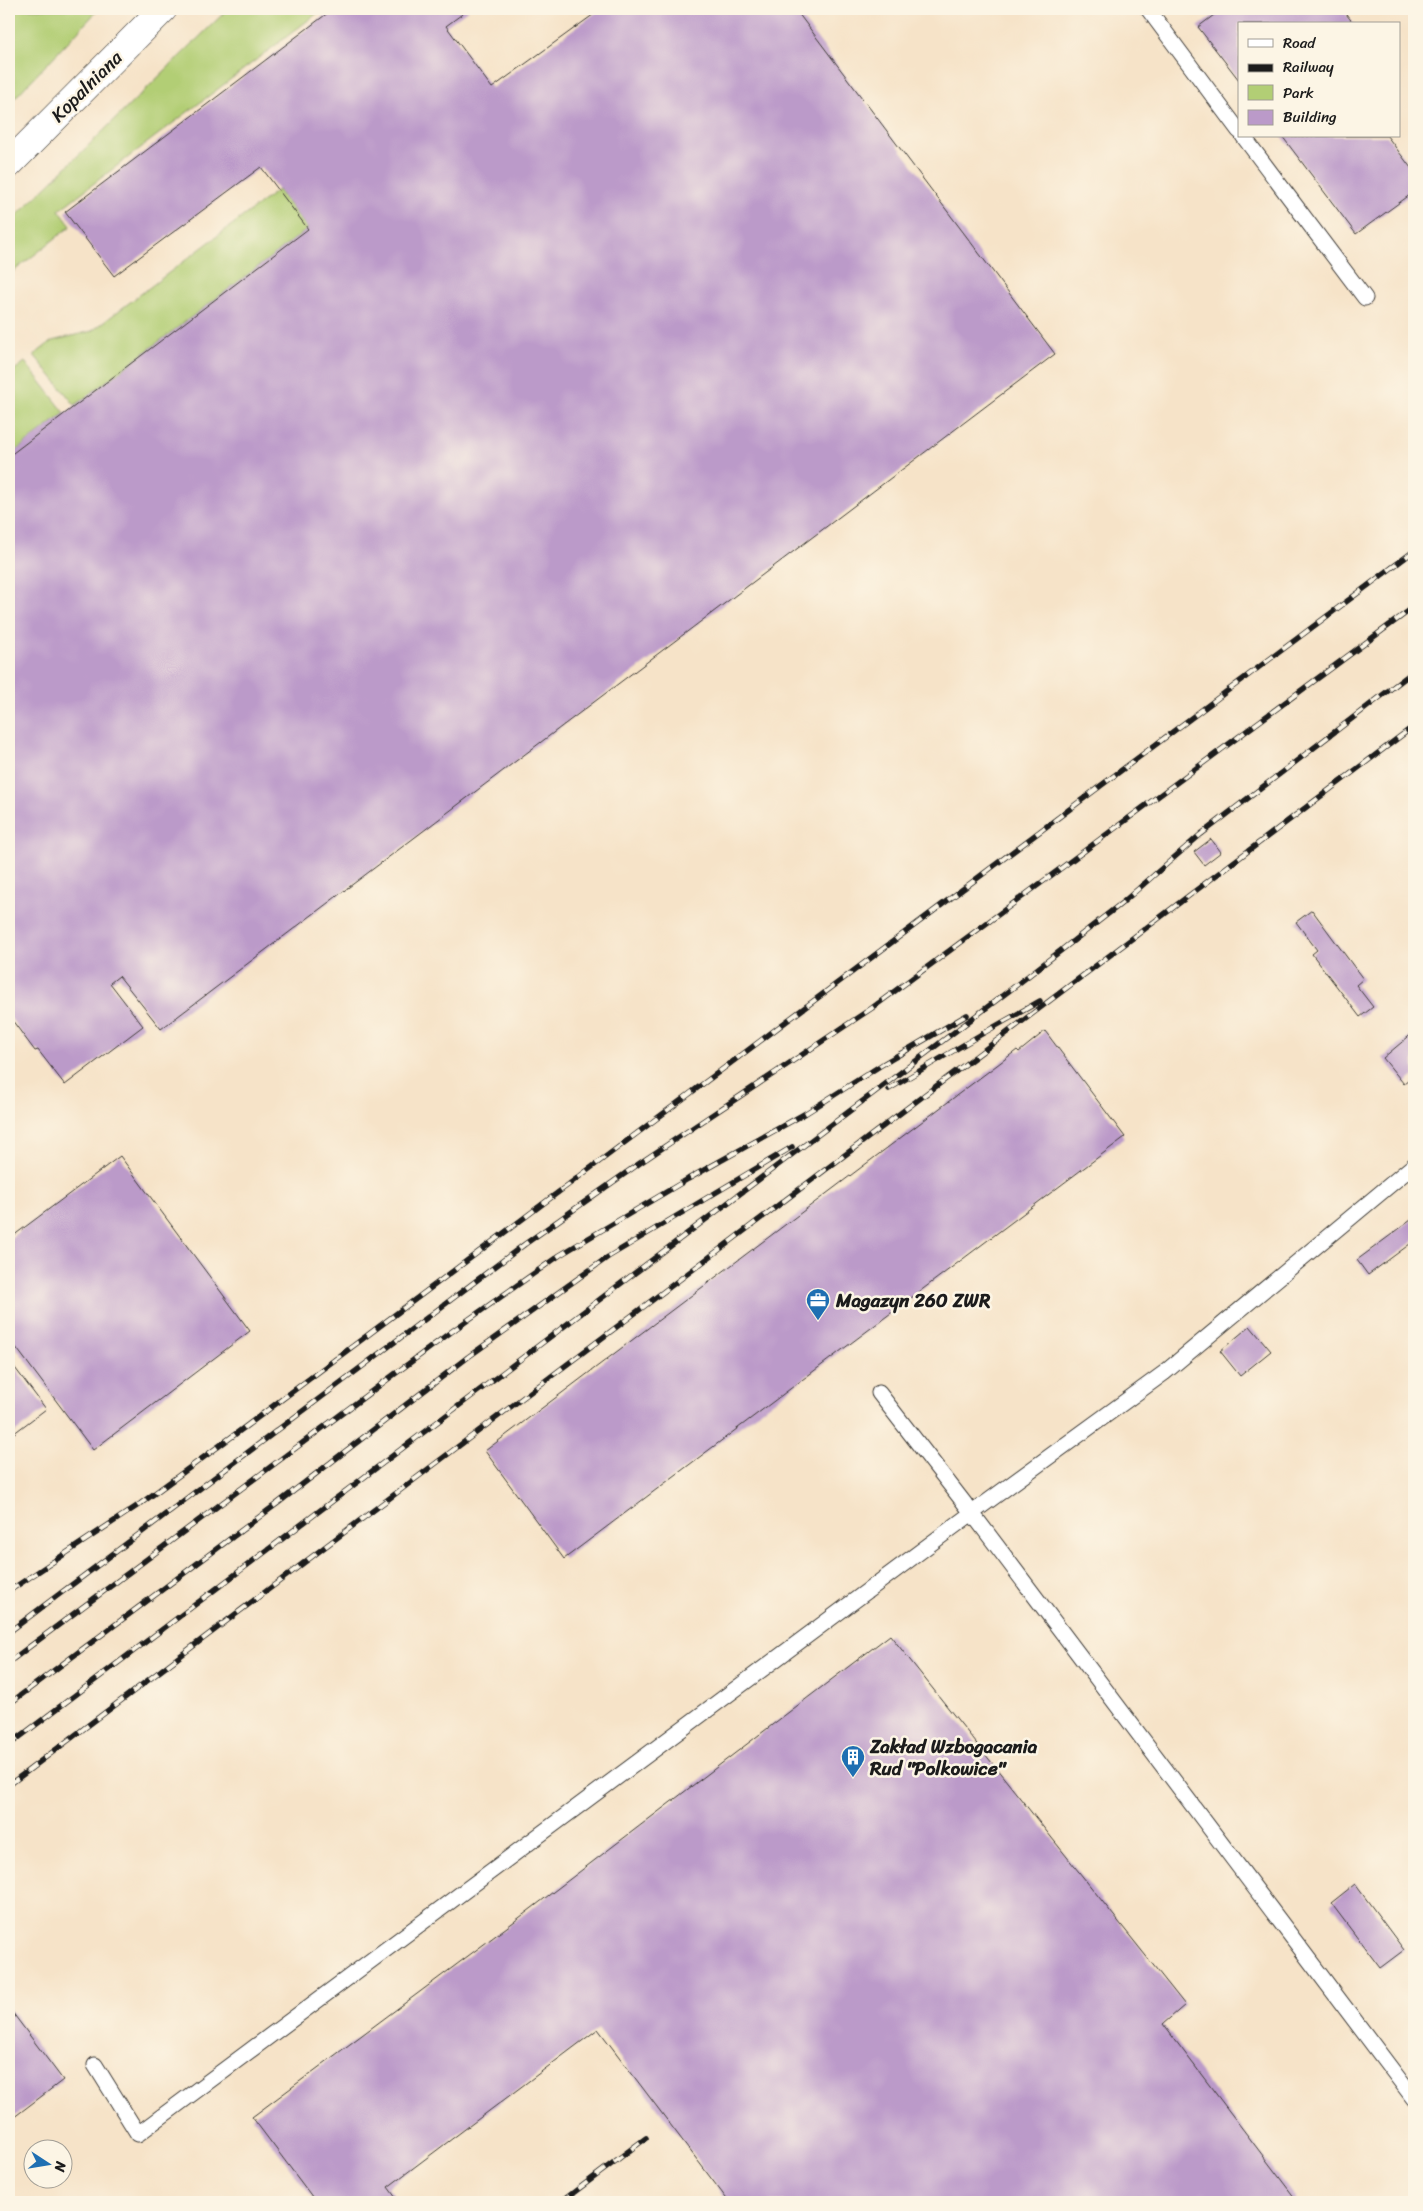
<svg xmlns="http://www.w3.org/2000/svg" width="1423" height="2211" viewBox="0 0 1423 2211" font-family="Sriracha,sans-serif">
<rect width="100%" height="100%" fill="#fcf5e5"/>
<filter id="ink" filterUnits="userSpaceOnUse"><feTurbulence type="fractalNoise" baseFrequency=".02" numOctaves="2"/><feDisplacementMap in="SourceGraphic" scale="10" xChannelSelector="R" yChannelSelector="G"/><feConvolveMatrix kernelMatrix="1 2 1 2 8 2 1 2 1" color-interpolation-filters="sRGB"/></filter>
<filter id="wash" filterUnits="userSpaceOnUse"><feTurbulence type="fractalNoise" baseFrequency=".0096" numOctaves="4" result="noise"/><feDisplacementMap in="SourceGraphic" scale="20" xChannelSelector="R" yChannelSelector="G"/><feGaussianBlur stdDeviation="1.12" result="paint"/><feColorMatrix in="noise" values="0 0 0 0 0 0 0 0 0 0 0 0 0 0 0 0 0 1.4 0 .05"/><feComposite in="paint" operator="in"/></filter>
<g filter="url(#wash)">
<rect width="100%" height="100%" fill="#f6e3c8"/>
<!-- green -->
<path fill="#b2ce75" stroke="#677548" d="M14,9h85l-90,95v-92z
M228,9h95l-264,201 12,16 -62,49v-52z
M278,190l30,39 -233,176 -41,-50 18,-14 40,-10z
M25,362l40,51 -56,43v-82z"/>
<g id="blocks">
<!-- building -->
<path fill="#bb9ac9" d="M333,9h136l-23,17 46,62 109,-79h194l260,345 -894,675 -42,-53 -9,7 33,43 -78,59 -27,-35 -3,1 -26,-35v-560l299,-227 -47,-62 -147,109 -49,-64z
M1222,9h120l12,15h-115v56l-41,-53z
M1282,136h105l27,36v20l-58,42z
M1211,839l10,13 -17,13 -10,-13z
M1312,910l51,69 -7,6 17,22 -13,10 -48,-63 5,-4 -21,-28z
M1045,1031l80,106 -561,422 -79,-108 532,-401 2,2z
M1414,1032v44l-10,8 -21,-26z
M120,1156l130,175 -157,119 -84,-112v-99z
M1411,1220l3,4v17l-46,34 -11,-15z
M1250,1326l21,25 -31,25 -20,-25z
M9,1360l37,49 -37,28z
M890,1635l295,370 -22,19 135,178h-569l-131,-173 -210,158 11,15h-83l-64,-85 263,-196z
M1355,1884l49,66 -24,18 -49,-65z
M9,2008l54,72 -54,41z"/>
</g>
</g>
<g filter="url(#ink)">
<use href="#blocks" fill-opacity="0" stroke="#3d3a36" stroke-width="1"/>
<g fill="none" stroke-linecap="round" stroke-linejoin="round">
<!-- lane casing -->
<g stroke="#3d3a36" stroke-width="17">
<path id="lane" d="M1148,9l91,122
M1243,136l122,162
M879,1393l93,120 442,586
M95,2065l43,69 834,-621 192,-140 250,-208"/>
</g>
<!-- street casing -->
<g stroke="#3d3a36" stroke-width="29">
<path id="street" d="M9,164l154,-155"/>
</g>
<!-- lane -->
<use href="#lane" stroke="#fff" stroke-width="15"/>
<!-- street -->
<use href="#street" stroke="#fff" stroke-width="28"/>
<!-- rail casing -->
<g stroke="#1c1c1c" stroke-width="5.5">
<path id="rail" d="M889,1089l91,-54 60,-34
M9,1591l131,-87 105,-77 1169,-876
M9,1632l516,-388 115,-81 232,-155 542,-401
M9,1662l442,-330 109,-77 128,-76 118,-66 77,-49 84,-49
M9,1704l269,-201 190,-146 140,-100 184,-110
M9,1745l1001,-755 112,-87 78,-68 214,-164
M9,1785l1405,-1059
M561,2202l85,-64"/>
</g>
<!-- rail -->
<use href="#rail" stroke="#fcf5e5" stroke-width="4" stroke-dasharray="11" stroke-linecap="butt"/>
</g>
</g>
<!-- icons -->
<defs>
<g id="office-pin" transform="scale(1.25)"><path d="M0 17L-7.5 6A9.5 9.5 0 1 1 7.5 6Z" fill="#1f6fb2" stroke="#fcf5e5"/><path d="M-6-3h4V-5.5h4V-3h4V5H-6ZM-1-4.5V-3h2v-1.5ZM-6 0V1H6V0Z" fill="#fff"/></g>
<g id="building-pin" transform="scale(1.25)"><path d="M0 17L-7.5 6A9.5 9.5 0 1 1 7.5 6Z" fill="#1f6fb2" stroke="#fcf5e5"/><path d="M-4-6H4V6H1V3H-1V6H-4ZM-2.5-4.3h1.7v1.8h-1.7ZM.8-4.3h1.7v1.8H.8ZM-2.5-1h1.7V.8h-1.7ZM.8-1h1.7V.8H.8Z" fill="#fff"/></g>
</defs>
<g fill-rule="evenodd">
<use href="#office-pin" x="818" y="1300"/>
<use href="#building-pin" x="853" y="1757"/>
</g>
<g text-anchor="middle" stroke-width="5" stroke-linejoin="round" paint-order="stroke">
<!-- street labels -->
<g font-size="19" fill="#1c1c1c" stroke="#fcf5e5">
<text transform="translate(86 86) rotate(-45)" y="7">Kopalniana</text>
</g>
<!-- poi labels -->
<g font-size="19" font-weight="bold" fill="#1c1c1c" stroke="#fcf5e5" text-anchor="start">
<text x="836" y="1307">Magazyn 260 ZWR</text>
<text x="870" y="1753">Zakład Wzbogacania<tspan x="870" dy="22">Rud "Polkowice"</tspan></text>
</g>
</g>
<!-- margin -->
<rect width="1423" height="2211" fill="none" stroke="#fcf5e5" stroke-width="30"/>
<!-- legend -->
<rect x="1238" y="22" width="162" height="115" fill="#fcf5e5" stroke="#a29e95"/>
<rect x="1248" y="39" width="25" height="8" fill="#ffffff" stroke="#a29e95"/>
<text x="1283" y="48" font-size="15" fill="#1c1c1c">Road</text>
<rect x="1248" y="64" width="25" height="8" fill="#1c1c1c" stroke="#a29e95"/>
<text x="1283" y="72" font-size="15" fill="#1c1c1c">Railway</text>
<rect x="1248" y="85" width="25" height="15" fill="#b2ce75" stroke="#a29e95"/>
<text x="1283" y="98" font-size="15" fill="#1c1c1c">Park</text>
<rect x="1248" y="110" width="25" height="15" fill="#bb9ac9" stroke="#a29e95"/>
<text x="1283" y="122" font-size="15" fill="#1c1c1c">Building</text>
<!-- north arrow -->
<g transform="translate(48 2164) rotate(102)"><circle r="24" fill="#fcf5e5" stroke="#a29e95"/>
<path d="M0-4L9 19L0 12L-9 19Z" fill="#1f6fb2"/>
<text y="-8" font-size="14" font-weight="bold" text-anchor="middle" fill="#1c1c1c">N</text>
</g>
</svg>
